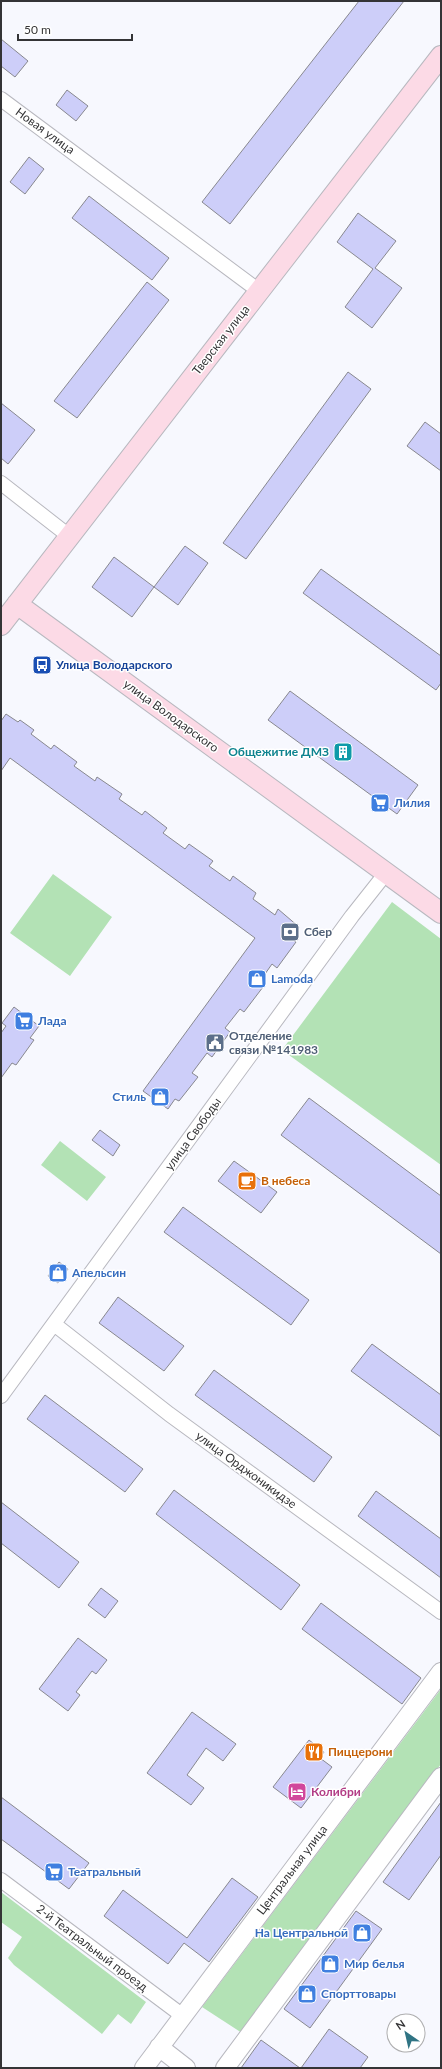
<svg xmlns="http://www.w3.org/2000/svg" width="442" height="2069" viewBox="0 0 442 2069" font-family="Lato,sans-serif">
<rect width="100%" height="100%" fill="#f7f8fe"/>
<!-- green -->
<path fill="#b3e2b5" d="M53,874l59,43 -42,59 -60,-43z
M392,902l49,37v226l-159,-115z
M60,1141l46,36 -19,24 -46,-36z
M441,1689v75l-199,269 -40,-26z
M1,1892l145,110 -15,22 -13,-10 -16,20 -88,-69 -6,-7 14,-21 -21,-15z"/>
<!-- building -->
<path fill="#cdcef9" stroke="#88888f" d="M359,1h45l-174,223 -28,-22z
M1,39l27,22 -13,16 -14,-11z
M67,90l21,16 -12,15 -20,-16z
M29,157l15,12 -19,25 -15,-12z
M89,196l80,62 -17,22 -80,-62z
M358,213l38,28 -21,27 27,20 -30,40 -27,-21 28,-38 -36,-27z
M147,282l22,18 -92,118 -23,-17z
M348,372l23,17 -125,170 -23,-16z
M1,403l34,27 -27,34 -7,-6z
M425,422l16,12v37l-34,-25z
M185,546l23,17 -30,42 -24,-18z
M114,557l40,30 -22,30 -40,-30z
M321,569l120,87v27l-5,7 -133,-97z
M290,691l128,94 -21,29 -129,-94z
M6,714l12,8 2,-2 14,10 -3,4 20,15 3,-4 23,17 -3,4 21,15 2,-4 25,17 -3,5 23,16 3,-4 22,17 -4,5 22,16 4,-5 24,17 -4,5 21,15 3,-5 23,17 -3,6 22,16 3,-6 21,18 -8,12 5,3 -19,26 -5,-4 -14,20 5,3 -19,25 -4,-3 -15,19 5,4 -18,25 -5,-4 -15,20 6,4 -19,24 -4,-2 -7,10 -25,-18 112,-153 -245,-180 -9,13v-50z
M14,1007l25,19 -9,12 4,2 -18,25 -4,-2 -11,15v-45l5,-7 -4,-3z
M309,1098l132,98v58l-160,-119z
M100,1130l20,15 -7,11 -21,-16z
M234,1161l43,31 -16,21 -43,-32z
M183,1207l126,93 -18,25 -127,-93z
M59,1262l9,7 -10,14 -10,-7z
M118,1297l66,49 -20,25 -65,-48z
M372,1344l69,51v42l-90,-66z
M214,1370l118,87 -18,25 -119,-87z
M45,1395l98,74 -18,23 -98,-73z
M174,1490l126,95 -19,25 -125,-96z
M376,1491l65,48v39l-83,-62z
M1,1502l78,60 -20,26 -58,-45z
M101,1588l17,13 -13,17 -17,-13z
M321,1603l100,75 -19,26 -100,-75z
M78,1638l29,22 -11,14 -4,-3 -16,21 4,3 -12,16 -29,-22z
M192,1712l44,32 -13,17 -17,-13 -19,27 17,13 -13,17 -44,-32z
M309,1740l15,12 -4,6 12,9 -31,41 -28,-21z
M1,1797l88,66 -20,26 -68,-50z
M441,1802v53l-32,45 -26,-18z
M232,1878l26,19 -49,65 -25,-19 -16,21 -64,-48 19,-26 64,48z
M356,1911l26,18 -72,99 -26,-19z
M329,2029l39,28 -8,11h-59z
M261,2040l39,28h-59z"/>
<g fill="none" stroke-linecap="round" stroke-linejoin="round">
<!-- minor casing -->
<g stroke="#b8b8bf" stroke-width="16">
<path id="minor" d="M1,99l258,192
M1,483l68,53
M54,1324l115,90 272,198
M1,1396l351,-480 34,-43
M1,1880l182,136"/>
</g>
<!-- tertiary casing -->
<g stroke="#b8b8bf" stroke-width="20">
<path id="tertiary" d="M159,2047l27,21
M144,2068l297,-396
M225,2068l216,-291"/>
</g>
<!-- secondary casing -->
<g stroke="#b8b8bf" stroke-width="22">
<path id="secondary" d="M17,604l424,309
M1,625l440,-569"/>
</g>
<!-- minor -->
<use href="#minor" stroke="#fff" stroke-width="14"/>
<!-- tertiary -->
<use href="#tertiary" stroke="#fff" stroke-width="18"/>
<!-- secondary -->
<use href="#secondary" stroke="#fcdae6" stroke-width="20"/>
</g>
<!-- icons -->
<defs>
<g id="bus-square" transform="scale(1)"><rect x="-9" y="-9" width="18" height="18" rx="4" fill="#1a4fb4" stroke="#fff"/><path d="M-5-6H5V4H4V6H2V4H-2V6H-4V4H-5ZM-3.5-4V0h7V-4ZM-3.5 1.2v1.5H-2V1.2ZM2 1.2v1.5H3.5V1.2Z" fill="#fff"/></g>
<g id="building-square" transform="scale(1)"><rect x="-9" y="-9" width="18" height="18" rx="4" fill="#0f9aa8" stroke="#fff"/><path d="M-4-6H4V6H1V3H-1V6H-4ZM-2.5-4.3h1.7v1.8h-1.7ZM.8-4.3h1.7v1.8H.8ZM-2.5-1h1.7V.8h-1.7ZM.8-1h1.7V.8H.8Z" fill="#fff"/></g>
<g id="supermarket-square" transform="scale(1)"><rect x="-9" y="-9" width="18" height="18" rx="4" fill="#3f7fe0" stroke="#fff"/><path d="M-6-5.5h2.5l.6 2H6L4.5 2H-2.5L-4.4-4H-6ZM-1.5 3.2a1.3 1.3 0 1 0 .1 0ZM3 3.2a1.3 1.3 0 1 0 .1 0Z" fill="#fff"/></g>
<g id="bank-square" transform="scale(1)"><rect x="-9" y="-9" width="18" height="18" rx="4" fill="#5c6f8a" stroke="#fff"/><path d="M-6-4H6V4H-6ZM0-2.3a2.3 2.3 0 1 0 0 4.6a2.3 2.3 0 1 0 0-4.6Z" fill="#fff"/></g>
<g id="shop-square" transform="scale(1)"><rect x="-9" y="-9" width="18" height="18" rx="4" fill="#3f7fe0" stroke="#fff"/><path d="M-5-2.5h2.3a2.7 3.5 0 0 1 5.4 0H5L5.5 6h-11ZM-1.5-2.5h3a1.5 2.3 0 0 0-3 0Z" fill="#fff"/></g>
<g id="civic-square" transform="scale(1)"><rect x="-9" y="-9" width="18" height="18" rx="4" fill="#5c6f8a" stroke="#fff"/><path d="M-.6-6.5H3V-4.5H.6V-3L4-1V1h2V6H-6V1h2V-1L-.6-3ZM-1.2 2.5V6h2.4V2.5Z" fill="#fff"/></g>
<g id="cafe-square" transform="scale(1)"><rect x="-9" y="-9" width="18" height="18" rx="4" fill="#e8710a" stroke="#fff"/><path d="M-5.5-4.5H6V0H3Q3 3.5 0 3.5H-2.5Q-5.5 3.5-5.5 0ZM3-3.2v2h1.7v-2ZM-6 4.5H4V6H-6Z" fill="#fff"/></g>
<g id="restaurant-square" transform="scale(1)"><rect x="-9" y="-9" width="18" height="18" rx="4" fill="#e8710a" stroke="#fff"/><path d="M-5-6h1v4h1v-4h1v4h1v-4h1v5L-1.5 .5V6h-2V.5L-5-1ZM5-6V6H3V1.5H1.5Q1.5-4 5-6Z" fill="#fff"/></g>
<g id="hotel-square" transform="scale(1)"><rect x="-9" y="-9" width="18" height="18" rx="4" fill="#d1479c" stroke="#fff"/><path d="M-6-4.5h1.5V1H6V5H4.5V3h-9V5H-6ZM-4 0a1.8 1.8 0 1 1 3.6 0ZM.5 0V-2.5h3Q6-2.5 6 0Z" fill="#fff"/></g>
</defs>
<g fill-rule="evenodd">
<use href="#bus-square" x="42" y="665"/>
<use href="#building-square" x="343" y="752"/>
<use href="#supermarket-square" x="380" y="803"/>
<use href="#bank-square" x="290" y="932"/>
<use href="#shop-square" x="257" y="979"/>
<use href="#supermarket-square" x="24" y="1021"/>
<use href="#civic-square" x="215" y="1043"/>
<use href="#shop-square" x="160" y="1097"/>
<use href="#cafe-square" x="247" y="1181"/>
<use href="#shop-square" x="58" y="1273"/>
<use href="#restaurant-square" x="314" y="1752"/>
<use href="#hotel-square" x="297" y="1792"/>
<use href="#supermarket-square" x="54" y="1872"/>
<use href="#shop-square" x="362" y="1933"/>
<use href="#shop-square" x="330" y="1964"/>
<use href="#shop-square" x="307" y="1994"/>
</g>
<g text-anchor="middle" stroke-width="3" stroke-linejoin="round" paint-order="stroke">
<!-- street labels -->
<g font-size="12" fill="#343436" stroke="#fff">
<text transform="translate(45 131) rotate(36)" y="4">Новая улица</text>
<text transform="translate(221 340) rotate(-52)" y="4">Тверская улица</text>
<text transform="translate(171 716) rotate(36)" y="4">улица Володарского</text>
<text transform="translate(193 1134) rotate(-54)" y="4">улица Свободы</text>
<text transform="translate(246 1470) rotate(36)" y="4">улица Орджоникидзе</text>
<text transform="translate(292 1870) rotate(-53)" y="4">Центральная улица</text>
<text transform="translate(92 1948) rotate(37)" y="4">2-й Театральный проезд</text>
</g>
<!-- transit labels -->
<g font-size="12" font-weight="bold" fill="#164399" stroke="#fff" text-anchor="start">
<text x="56" y="669">Улица Володарского</text>
</g>
<!-- culture labels -->
<g font-size="12" font-weight="bold" fill="#0d838f" stroke="#fff" text-anchor="end">
<text x="329" y="756">Общежитие ДМЗ</text>
</g>
<!-- shop labels -->
<g font-size="12" font-weight="bold" fill="#366cbe" stroke="#fff" text-anchor="start">
<text x="394" y="807">Лилия</text>
<text x="271" y="983">Lamoda</text>
<text x="38" y="1025">Лада</text>
<text x="146" y="1101" text-anchor="end">Стиль</text>
<text x="72" y="1277">Апельсин</text>
<text x="68" y="1876">Театральный</text>
<text x="348" y="1937" text-anchor="end">На Центральной</text>
<text x="344" y="1968">Мир белья</text>
<text x="321" y="1998">Спорттовары</text>
</g>
<!-- service labels -->
<g font-size="12" font-weight="bold" fill="#4e5e75" stroke="#fff" text-anchor="start">
<text x="304" y="936">Сбер</text>
<text x="229" y="1040">Отделение<tspan x="229" dy="14">связи №141983</tspan></text>
</g>
<!-- food labels -->
<g font-size="12" font-weight="bold" fill="#c56008" stroke="#fff" text-anchor="start">
<text x="261" y="1185">В небеса</text>
<text x="328" y="1756">Пиццерони</text>
</g>
<!-- hotel labels -->
<g font-size="12" font-weight="bold" fill="#b23c85" stroke="#fff" text-anchor="start">
<text x="311" y="1796">Колибри</text>
</g>
</g>
<!-- border -->
<rect width="442" height="2069" fill="none" stroke="#343436" stroke-width="4"/>
<!-- north arrow -->
<g transform="translate(406 2033) rotate(326)"><circle r="19" fill="#ffffff" stroke="#aeaeaf"/>
<path d="M0-3L7 15L0 10L-7 15Z" fill="#307484"/>
<text y="-6" font-size="11" font-weight="bold" text-anchor="middle" fill="#343436">N</text>
</g>
<!-- scale -->
<path d="M18 34v6h114v-6" fill="none" stroke="#343436" stroke-width="2"/>
<text x="24" y="34" font-size="12" fill="#343436" stroke="#ffffff" stroke-width="3" paint-order="stroke">50 m</text>
</svg>
